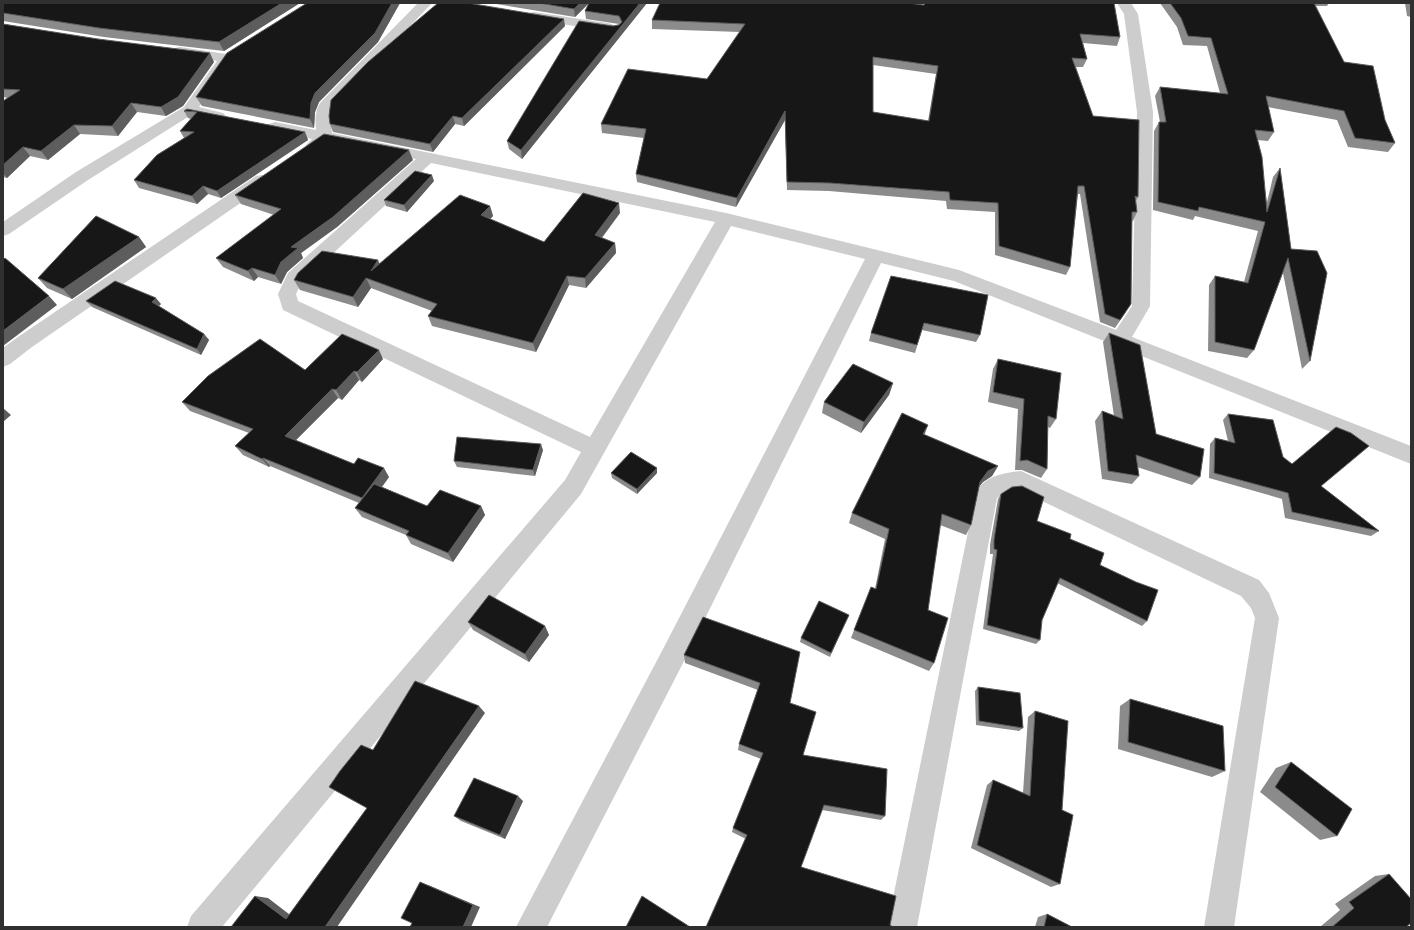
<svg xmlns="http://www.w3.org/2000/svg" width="1414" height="930" viewBox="0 0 1414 930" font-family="Signika,sans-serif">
<rect width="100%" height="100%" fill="#fff"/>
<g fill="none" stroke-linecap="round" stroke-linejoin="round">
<!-- minor -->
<path fill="#cdcdcd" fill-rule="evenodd" d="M418,3h14l-99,104 -2,17 1,9 394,80 233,57 157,60 16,-24 5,-194 -13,-98 -7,-11h14l7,11 15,98 -3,194 -18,31 279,109v18l-457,-183 -73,-18 -201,406 -133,258h-31l146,-276 203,-392 -134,-33 -150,268 -359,433h-35l4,-11 374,-436 16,-28 -298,-142 -5,-16 10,-21 128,-114 -88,-17c-7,5 -11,9 -20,6l-2,-3 6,-6 -43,-9 -2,-3 2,-3 6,-2 41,8c-1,-8 -1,-20 4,-27zM431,163l284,59 -125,215 -292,-136 -2,-7 6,-12z
M534,12l73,11 5,1 2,3 -2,3 -5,1 -78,-12 -2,-3 2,-3z
M180,47l46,7 5,1 2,3 -34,49 24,6 3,3 -3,3 -5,2 -27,-6 -103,65 -79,54 -6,2v-14l73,-50 108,-65 33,-46 -42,-7 -2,-3 2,-3z
M262,175l6,1 2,4 -2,4 -236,163 -22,17 -7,3v-19l15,-11 238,-161z
M1021,471l238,109 10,13 10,25 -45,309h-30l51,-309 -4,-10 -10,-12 -222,-106 -11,1 -11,7 -80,429h-30l89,-434c8,-17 28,-20 45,-22z"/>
</g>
<!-- wall -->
<path fill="#8b8b8b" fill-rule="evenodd" d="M3,3h297l-76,48 -120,-14 -101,-16z
M307,3h93l-22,39 -59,60 -4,10 -1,16 -112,-22 -6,-9z
M490,3h157l-125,156 -13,-10 -2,-8 106,-115 6,-2 -33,-5 -1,-8 4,-8 -14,14z
M908,3l212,34 -3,9 -34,-3 4,16 -4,8h-7l17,49 45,81 -2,4 1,11 -4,9h-1l-6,91 -11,16 -15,-6 -20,-128h-2l-8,73 -4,8 -71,-20v-43l-48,-3 -1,-8 -117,-10 -42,-1 -2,-70 -49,87 -99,-25 -1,-8 8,-36 -42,-5 -1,-9 106,-45 33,-47 -88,-3v-9zM873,65l63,9 -8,47 -55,-9z
M1160,3h169l-2,3h-12l29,56 41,58 10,23 -7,9 -40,-5 -11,-27 -69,-13 6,25 -6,9 -11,-1 10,62 6,-25 7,-9 11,81 19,112 -8,8 -19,-96 -29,77 -7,8 -39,-7 1,-66 6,-9 29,6 14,-51 -63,-15 -2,4 -40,-10 1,-79 5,-9h1l-5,-26 5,-9 60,6 -13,-47 -24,-1 -6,-18z
M1405,3h6v14l-4,-1z
M3,24l211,38 -31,44 -17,10 -29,-4 -19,24 -38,-2 -32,26 -18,-4 -23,22 -4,-1v-76l5,-3 -5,-1z
M565,26l-101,100 -9,-2 -22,28 -100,-20 -3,-8z
M187,109l118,23 3,8 -87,58 -13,-4 -11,10 -58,-16 -5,-8 50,-42 -4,-7 11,-12 -3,-1 -4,-7z
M413,160l-76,67 -36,26 2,5 -16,14 -6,12 -23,-7 -4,4 -31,-14 -7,-9 58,-43 -33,-11 -6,-9z
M434,181l-27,31 -21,-6 -2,-6z
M490,206l3,10 -3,3 54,23 76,-29 -18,25 13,5 1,10 -30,35 -17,-3 -33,67 -104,-26 -4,-10 4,-5 -61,-23 -13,19 -58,-17 -6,-10 86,-17z
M139,237l7,10 -74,52 -25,-11 -9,-10z
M891,276l89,59 -4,7 -54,-12 -7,23 -46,-12 2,-8z
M86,301l75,3 -2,2 45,28 5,6 -8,15 -109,-48z
M1109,333l47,101 44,43 -8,8 -55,-18 2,9 -7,8 -30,-5 -7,-58 7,-10 12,5 -11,-74z
M383,359l-21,23 -3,-2 -17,20 -4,-2 -42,42 58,24 35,13 -7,10 45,19h54l4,9 -32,47 -42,-18 -5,-9 -44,-18 -7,-9 4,-5 -89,-37 -1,1 -26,-12 -8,-9 14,-13 -59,-22 -8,-9 123,-32z
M998,359l58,60 -6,9 -2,-1 -1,42 -6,9 -19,-8h-7l3,-61 -30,-7 5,-33z
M893,383l-4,12 -28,38 -39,-20 2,-11z
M1228,414l55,43 96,74 -8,5 -86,-18 -3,-19 -73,-21 1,-34 5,-6 13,3 -5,-21z
M925,435l73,31 -6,10 -9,6 -4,4 -8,39 -5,10 -26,-10 -12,85 6,53 -5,8 -78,-33 20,-51 4,2 10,-50 -36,-16 3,-10z
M543,450l-8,26 -78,-9 -3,-6z
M657,468v5l-20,21 -25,-16 -1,-5z
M1001,494l36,27 33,18 30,26 47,56 -5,5 -85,-43 -15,37 -2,20 -4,4 -53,-15 10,-75h-3v-9l8,-46z
M849,615l-19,42 -30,-15 1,-4z
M703,617l87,86 13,52 82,61 -4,4 -59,-10 -21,57 89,58 -144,-86 -14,-7 1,-4 28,-69 -23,-9 1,-6 19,-54 -73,-27 -1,-8z
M468,622l77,4 4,9 -20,27 -56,-32z
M978,687l45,41 -4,3 -43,-6 -1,-34z
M1130,699l95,72 -13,6 -94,-28 2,-43z
M1035,711l25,173 -9,3 -80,-39 16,-63 6,-5 30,13 5,-76z
M1291,762l46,74 -17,4 -60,-48 16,-24z
M523,801l-18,38 -44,-18 -7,-5z
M1389,874l17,53h-86l20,-17 -5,-6 40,-28z
M1047,914l25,13h-37l3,-10z"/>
<!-- shaded-wall -->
<path fill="#5d5d5d" d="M282,3h18l-76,48 -5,-9z
M392,3h8l-22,39 -59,60 -4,10 -1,16 -4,-9 1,-16 4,-10z
M580,3h9l-14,14 -1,-8z
M640,3h7l-125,156 -1,-9z
M564,19l1,7 -101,100 -2,-8z
M210,53l4,9 -31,44 -17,10 -5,-9z
M131,103l6,9 -19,24 -6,-10z
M785,111v9l-49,87 1,-9z
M453,116l2,8 -22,28 -3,-8z
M74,125l6,9 -32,26 -7,-9z
M305,132l3,8 -87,58 -4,-7z
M23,147l7,9 -23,22 -4,-5v-8z
M409,150l4,10 -76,67 -36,26 2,5 -16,14 -6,12 -6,-9 6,-13 10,-15z
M432,175l2,6 -27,31 -3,-7z
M203,186l5,8 -11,10 -5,-8z
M619,203l1,10 -24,32 -1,-10z
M490,206l3,10 -9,9 -3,-10z
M139,237l7,10 -74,52 -9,-10z
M615,243l1,10 -30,35 -1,-10z
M378,260l4,10 -11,1z
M252,268l6,9 -4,4 -6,-10z
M567,276l2,9 -33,67 -3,-9z
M366,278l5,10 -13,19 -5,-10z
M49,296l8,9 -54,41v-15z
M156,298l5,6 -5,4 -4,-6z
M204,334l5,6 -8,15 -4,-6z
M379,350l4,9 -21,23 -5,-10z
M354,371l5,9 -17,20 -6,-10z
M893,383l-4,12 -28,38 3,-11z
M332,389l6,9 -47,47 -6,-9z
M3,408l8,7 -8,7z
M928,425l-4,11 -1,-2z
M541,444l2,6 -8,26 -2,-6z
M263,458l7,8 -1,1 -7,-8z
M998,466l-6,10 -9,6 -8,10 5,-10 8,-11z
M384,468l5,9 -21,29 -6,-8z
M657,468v5l-20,21v-5z
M481,506l4,9 -32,47 -5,-9z
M545,626l4,9 -20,27 -4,-8z
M479,706l6,7 -148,214h-12z
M518,796l5,5 -18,38 -5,-4z
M428,885l52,22 -9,20h-8z
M255,896l13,2 30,23 -12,-2z"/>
<!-- building -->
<path fill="#171717" stroke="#5d5d5d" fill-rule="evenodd" d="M3,3h279l-63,39 -120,-14 -96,-15z
M307,3h85l-17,30 -60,60 -4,10 -1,16 -114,-22 31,-44z
M438,3h30l96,16 -102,99 -9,-2 -23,28 -100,-20 -1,-8 2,-16 37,-38z
M539,3h41l-6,6z
M589,3h51l-119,147 -14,-9 72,-120 34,5 6,-1 3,-3 -3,-6 -34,-5z
M660,3h248l16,2 1,-2h189l6,34 -40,-3 7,25 -15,-1 21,58 46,4 -1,77 -3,-1 2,16h-5l-1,92 -11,16 -15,-6 -21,-128h-6l-8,81 -71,-21 -1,-43 -48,-3 -1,-8 -119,-9 -43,-1 -2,-71 -48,87 -101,-24 10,-45 -45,-5 27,-55 79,10 38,-55 -93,-4zM873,57l65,9 -9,55 -56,-9z
M1170,3h144l30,59 29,4 12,54 10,23 -40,-5 -11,-27 -78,-15 8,36 -19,-2 7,27 5,55 13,-44 11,81 26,2 10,22 -17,88 -22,-103 -34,92 -39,-8v-66l33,7 17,-61 -66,-15 -1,4 -40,-9 1,-80h7l-6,-35 68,7 -17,-56 -23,-2 -7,-18z
M3,24l95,15 112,14 -32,44 -17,10 -30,-4 -19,23 -38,-1 -33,26 -18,-4 -20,18v-64l17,-11 -17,-1z
M187,109l118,23 -88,59 -14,-5 -11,10 -58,-16 23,-25 37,-23 -14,-1 17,-19 -13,-1z
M324,134l85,16 -76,67 -42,30 7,1 -17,14 -6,13 -23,-7 -4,3 -32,-13 65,-49 -46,-14z
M415,171l17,4 -28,30 -20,-5z
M583,193l36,10 -24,32 20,8 -30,35 -18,-2 -34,67 -105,-27 9,-12 -71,-26 -13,19 -59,-17 4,-7 24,-22 56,9 -7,11 89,-76 30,11 -9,9 63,27z
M96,216l43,21 -76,52 -25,-11z
M5,258l44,38 -46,35v-71z
M891,276l97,19 -8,40 -56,-12 -7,22 -46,-12z
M115,281l41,17 -4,4 52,32 -7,15 -111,-48z
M1109,333l31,12 16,89 48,15 -4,28 -64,-22 3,21 -31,-5 -6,-60 21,8z
M342,334l37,16 -22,22 -3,-1 -18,19 -4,-1 -47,47 69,28 4,-6 26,10 -22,30 -99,-40 -1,1 -27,-13 18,-17 -71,-27 26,-26 52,-37 45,31z
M998,359l63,14 -5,46 -8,-3 -1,53 -20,-9 -7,1 4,-62 -31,-7z
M853,364l40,19 -29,39 -40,-20z
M902,413l26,12 -5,9 75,32 -10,5 -8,11 -9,43 -29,-11 -14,96 20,8 -14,45 -80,-33 17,-43 5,2 13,-60 -37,-16z
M1228,414l45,6 10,37 9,7 44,-37 15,6 18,13 -48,40 58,45 -87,-19 -4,-19 -74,-20 1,-35 20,5z
M457,437l84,7 -8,26 -79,-9z
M631,452l26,16 -20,21 -26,-16z
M374,484l53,22 13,-16 41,16 -33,47 -42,-18 3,-4 -54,-23z
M1022,486l22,11 -7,24 34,13 -1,5 34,14 -4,12 36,17 22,8 -11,31 -87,-43 -18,42 -2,20 -53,-15 10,-75 -3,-1v-9l7,-46 11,-7z
M489,595l56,31 -20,28 -57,-32z
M819,601l30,14 -18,38 -30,-15z
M703,617l97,35 -10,51 26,9 -13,43 84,14 -2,47 -61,-11 -23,62 95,29 -6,29 3,2h-187l41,-92 -14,-7 30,-75 -24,-9 21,-61 -76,-28z
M415,681l64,25 -154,221h-94l24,-31 31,23 81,-111 -38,-21 11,-16 21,-26 12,5z
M978,687l42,6 3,35 -44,-7z
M1130,699l93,27 2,45 -97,-29z
M1035,711l33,10 -6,89 11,5 -13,69 -83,-39 16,-65 37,16z
M1291,762l61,47 -15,27 -62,-49z
M474,778l44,18 -18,39 -46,-19z
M1389,874l22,25v24l-5,4h-74l22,-19 -5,-6z
M420,882l53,23 -10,22h-53l2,-4 -11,-5z
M642,896l48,31h-64z
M1047,914l25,13h-28z"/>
<!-- border -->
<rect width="1414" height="930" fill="none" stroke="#303030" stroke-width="8"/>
</svg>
